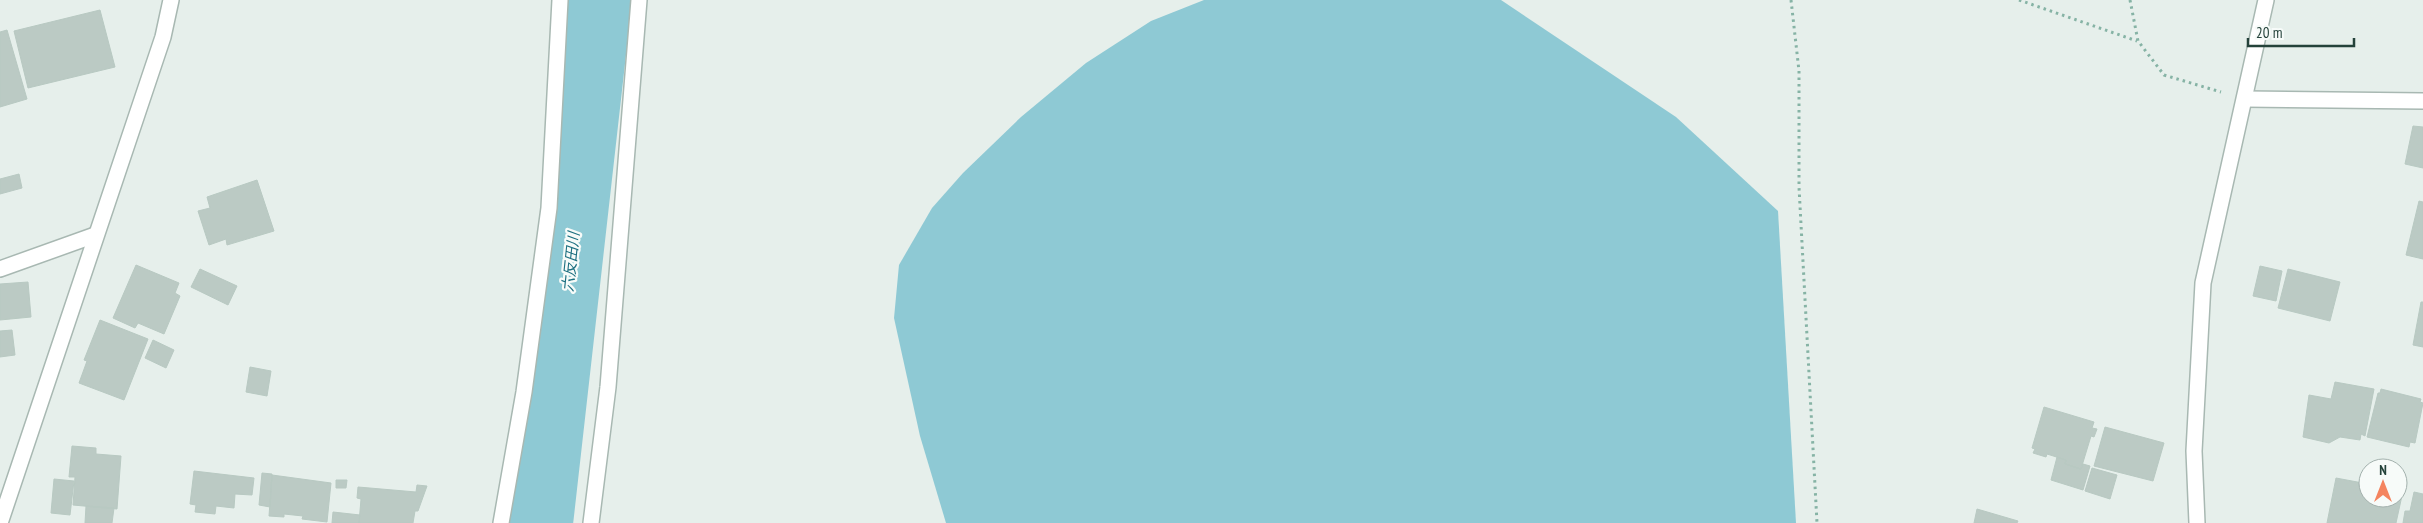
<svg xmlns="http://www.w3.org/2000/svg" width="2423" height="523" viewBox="0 0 2423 523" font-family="'PT Sans Narrow','Noto Sans JP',sans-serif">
<rect width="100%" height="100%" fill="#e6efeb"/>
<!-- water -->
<path fill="#8ec9d4" d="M1204,0h297l175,117 102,94 18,312h-850l-26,-87 -26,-118 5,-53 33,-57 31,-35 58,-56 65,-54 65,-42z"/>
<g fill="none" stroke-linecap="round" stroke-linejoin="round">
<!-- river -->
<path stroke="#8ec9d4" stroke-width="64" d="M541,523l59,-523"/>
</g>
<!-- building -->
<path fill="#bbcac4" stroke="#b8c9c2" d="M100,10l15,57 -87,21 -14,-57z
M7,30l20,69 -27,8v-75z
M2413,126l10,1v41l-18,-4z
M19,174l3,14 -22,6v-15z
M257,180l17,51 -47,14 -1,-6 -17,6 -11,-34 12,-3 -3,-11z
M2419,201l4,1v57l-17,-4z
M136,265l43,18 -4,10 5,3 -16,38 -26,-11 -3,5 -22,-10z
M2260,266l22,5 -6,30 -23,-5z
M200,269l37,17 -9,19 -37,-18z
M2288,269l52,13 -10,39 -52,-13z
M28,282l3,35 -31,3v-36z
M2421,302h2v45l-10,-2z
M100,320l48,19 -24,61 -45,-17 8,-22 -3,-1z
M12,330l3,25 -15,2v-26z
M153,340l21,10 -8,18 -21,-10z
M250,367l21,4 -4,25 -21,-4z
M2335,382l39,7 -9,47 -4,-2 -1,6 -20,-3 -11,6 -26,-6 6,-42 22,4z
M2381,389l40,10 -1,3 3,1 -8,40 -5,-1 -1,5 -42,-10 11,-44h2z
M2044,407l50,15 -2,6 5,1 -3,8 -3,-1 -10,33 -16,-5 1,-4 -19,-6 -1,3 -13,-4 2,-4 -3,-1z
M2105,427l59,16 -11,38 -59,-15z
M72,446l24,2v6l25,2 -4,53 -44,-4 2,-28h-6z
M2057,457l9,3 -1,4 16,5 2,-5 7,2 -7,24 -32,-10z
M2092,468l25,7 -7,24 -25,-8z
M194,471l60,7 -2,17 -17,-1 -1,14 -18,-2 -1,8 -20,-2 1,-7 -6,-1z
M262,473l10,1 -2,33 -11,-2z
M272,475l59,8 -4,39 -25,-3 1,-3 -19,-2v3l-15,-1z
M2336,478l32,6v14h30v-8l5,1 -7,32h-69z
M54,479l20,2 -4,34 -19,-2z
M336,480h11l-1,8h-10z
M417,485l10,1 -9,25h-3l-2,12h-54l2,-24 -4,-1 1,-11 58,5z
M2414,492l9,2v29h-20l2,-12h5z
M86,506l28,2 -2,15h-27z
M1977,509l41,12 -1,2h-43z
M333,512l27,3 -1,8h-27z"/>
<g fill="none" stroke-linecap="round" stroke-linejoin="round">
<!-- minor casing -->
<g stroke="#a8b8b2" stroke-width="18">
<path id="minor" d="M2245,99l178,2
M0,269l95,-34
M501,523l23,-131 25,-184 11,-208
M591,523l17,-136 31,-387"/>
</g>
<!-- tertiary casing -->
<g stroke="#a8b8b2" stroke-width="18">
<path id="tertiary" d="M0,523l163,-486 8,-37
M2197,523l-3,-72 9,-168 63,-283"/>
</g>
<!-- path -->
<path stroke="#86b3a5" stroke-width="3" stroke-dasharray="2.5 4" stroke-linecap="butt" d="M1791,0l8,71v116l18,336
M2019,0l118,41
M2130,0l8,41 26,34 57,17"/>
<!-- minor -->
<use href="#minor" stroke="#fff" stroke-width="15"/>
<!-- tertiary -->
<use href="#tertiary" stroke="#fff" stroke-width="15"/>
</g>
<g text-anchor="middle" stroke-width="4.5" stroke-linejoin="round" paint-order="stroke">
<!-- water labels -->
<g font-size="15" font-style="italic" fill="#1c6f80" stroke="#f7fbf9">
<text transform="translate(571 262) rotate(-84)" y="5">六反田川</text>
</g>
</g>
<!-- north arrow -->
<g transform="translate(2383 483)"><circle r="24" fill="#f7fbf9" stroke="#a3b1ad"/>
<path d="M0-4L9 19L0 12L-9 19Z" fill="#f4845f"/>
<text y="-8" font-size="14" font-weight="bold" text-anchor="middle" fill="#24423a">N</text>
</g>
<!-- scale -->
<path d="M2248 38v8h106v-8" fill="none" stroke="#24423a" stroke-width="2.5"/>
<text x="2256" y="38" font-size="15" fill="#24423a" stroke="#f7fbf9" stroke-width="4" paint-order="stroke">20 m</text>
</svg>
